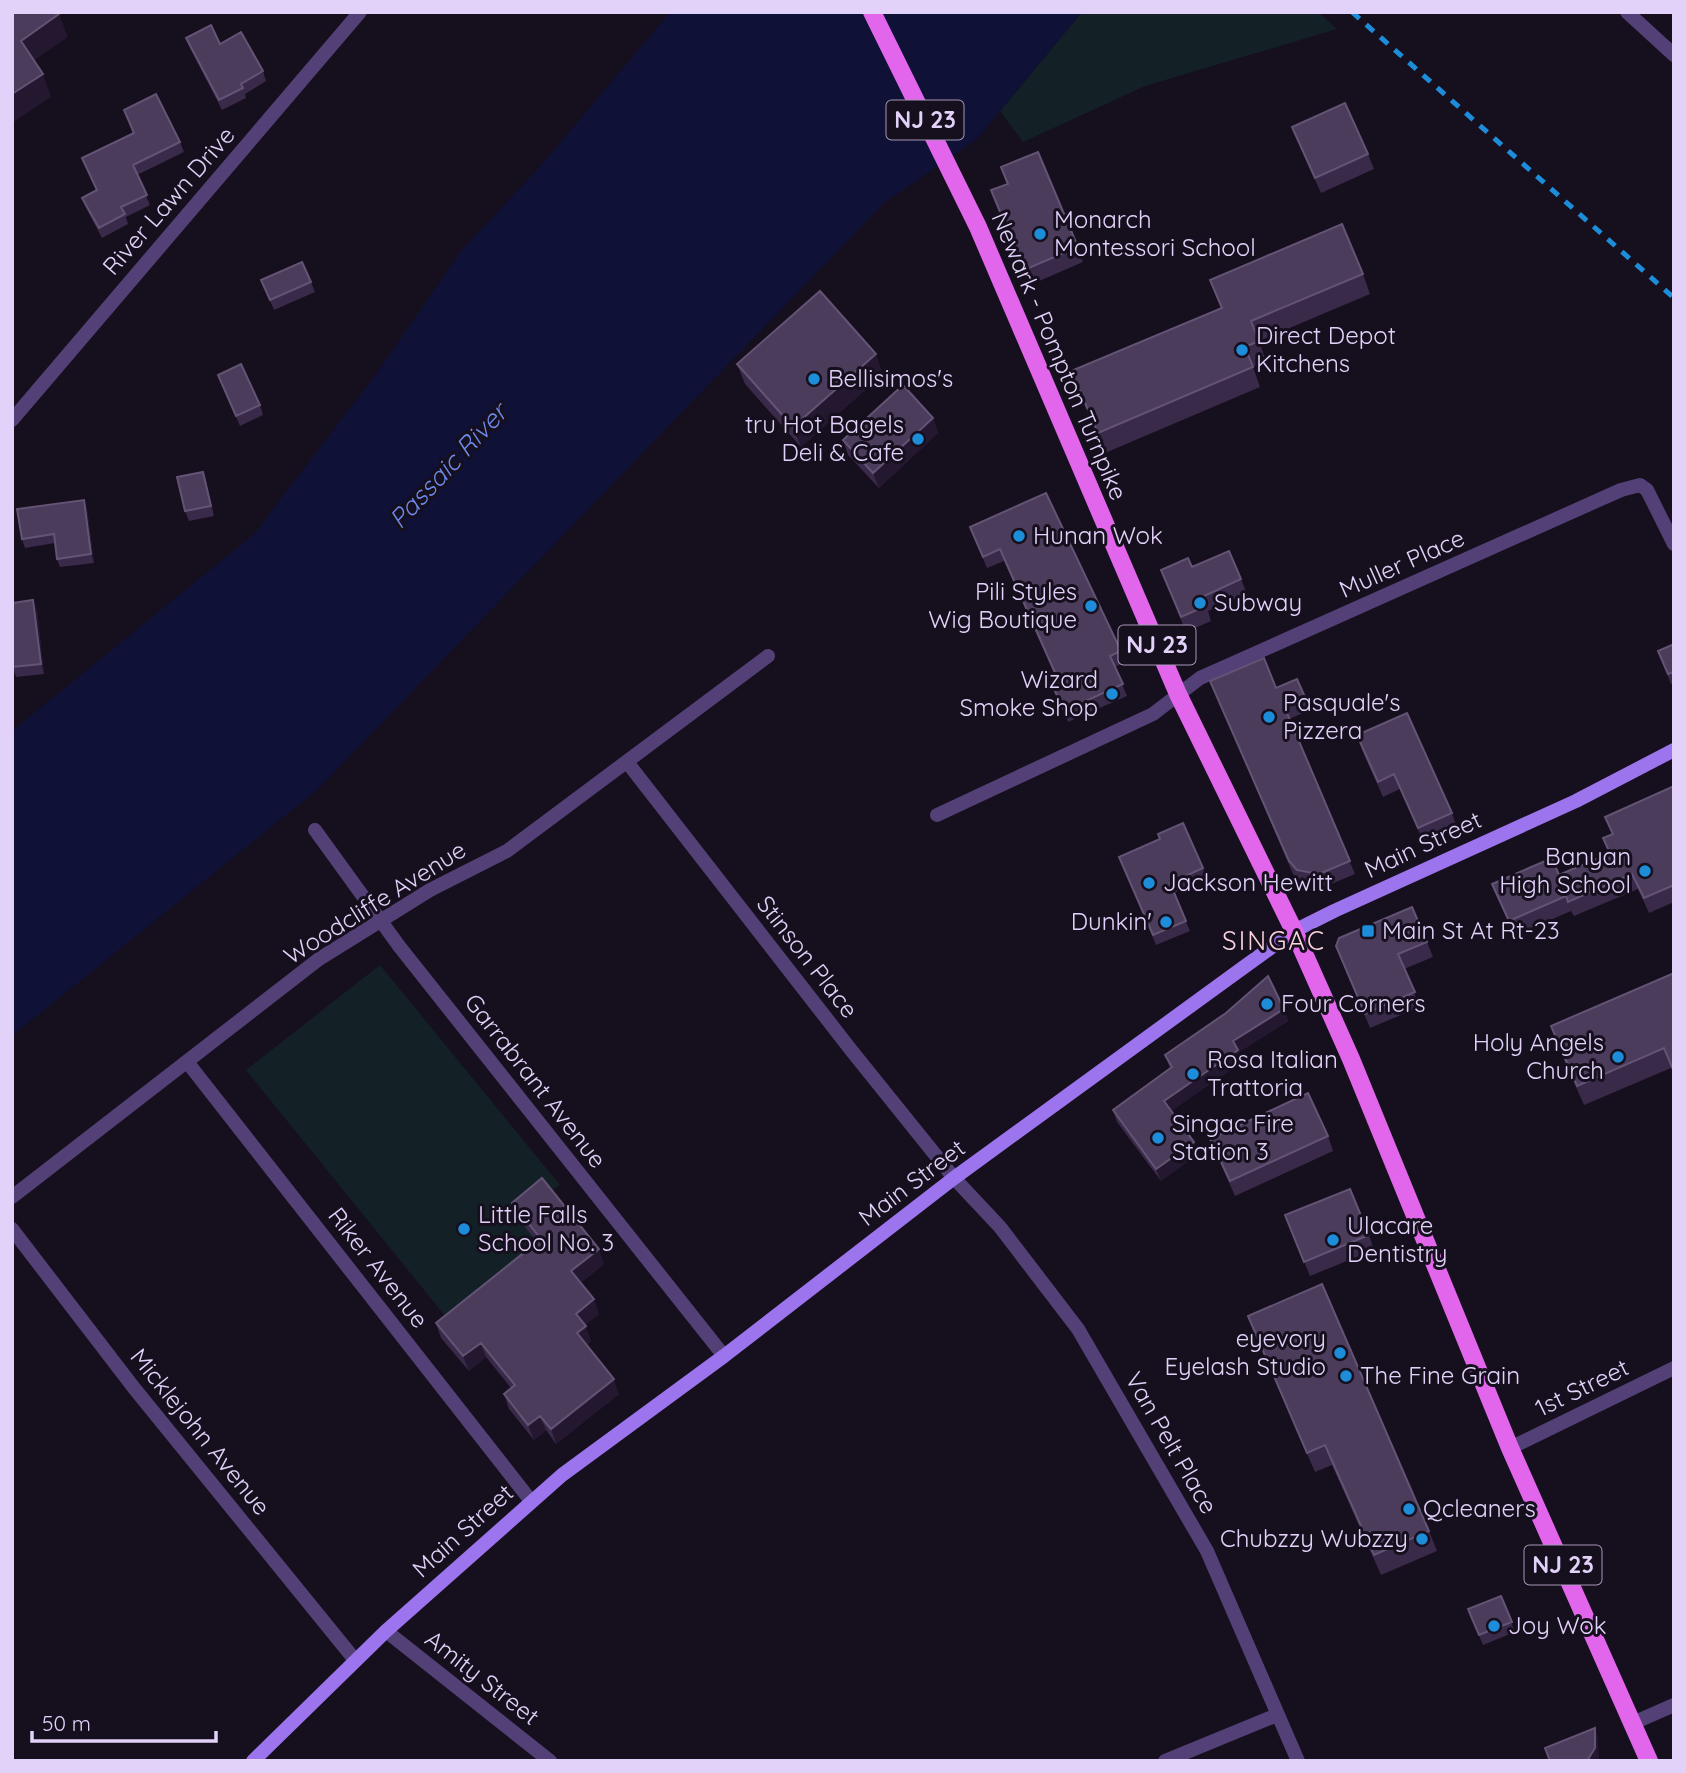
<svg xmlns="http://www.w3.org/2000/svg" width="1686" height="1773" viewBox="0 0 1686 1773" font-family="Quicksand,sans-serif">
<rect width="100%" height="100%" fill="#160f1d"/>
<!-- green -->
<path fill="#132126" d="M1082,12h236l19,17 -192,57 -122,56 -23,-31z
M380,965l180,220 -12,8 -2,61 -92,73 -208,-257z"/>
<!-- water -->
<path fill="#0f1136" d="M670,12h412l-105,127 -93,64 -567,587 -305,246v-305l242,-197 122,-160 85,-123 82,-88z"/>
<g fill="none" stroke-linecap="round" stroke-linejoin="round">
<!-- minor -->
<path stroke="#524076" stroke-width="14" d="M1627,12l47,43
M12,420l348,-408
M627,762l224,288 103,128 46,49 78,102 129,222 91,210
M937,815l216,-101 47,-36 421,-188 19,-5 7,5 27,54
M315,830l84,116 325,410
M188,1063l343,438
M12,1197l307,-238 111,-69 77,-39 261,-195
M12,1229l122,159 221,272
M1510,1448l164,-80
M386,1631l164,130
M1633,1723l41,-18
M1165,1761l112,-46"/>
<!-- secondary -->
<path stroke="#9c74ed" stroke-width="14" d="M253,1761l133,-130 176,-156 162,-119 230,-178 290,-211 50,-36 40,-20 242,-110 98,-51"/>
<!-- primary -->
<path stroke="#e166eb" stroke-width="18" d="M872,12l106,215 200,467 116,237 57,128 159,389 139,313"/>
<!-- rail -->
<path stroke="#1d8dd9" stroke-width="5" stroke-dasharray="10 9" stroke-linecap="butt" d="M1352,12l322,286"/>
</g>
<!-- wall -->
<path fill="#3a2a49" d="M186,38l34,6 43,27 3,10 -21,13 1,4 -24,12 -32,-62z
M124,110l56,32 4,10 -47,23 13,30 -24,12 2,7 -26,14 -16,-30 -4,-10 14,-8 -14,-32 52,-25z
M1292,127l76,27 6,15 -53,24 -23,-51z
M1001,167l77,80 5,15 -53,23 -39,-95 16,-6z
M1363,274l7,20 -111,47 7,20 -13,6 7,20 -155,66 -34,-82 150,-63 -11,-28z
M261,280l50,2 4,10 -41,18z
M737,364l146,10 -82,73 -56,-63z
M218,375l42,30 3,10 -23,11z
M933,418l5,15 -59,55 -31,-33 -5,-15z
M203,472l3,10 8,34 -25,5 -4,-10z
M1046,493l75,158 4,11 -10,5 12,29 -59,26 -14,-33 6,-2 -56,-126 -17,7 -17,-41z
M84,500l3,9 7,54 -34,4 -3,-8 -2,-16 -30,5 -3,-9z
M1192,567l49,12 6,15 -39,17 3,10 -25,11 -25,-62z
M37,610l7,64 -28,3 -4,-11z
M1674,644v39l-3,1 -9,-23z
M1210,681l66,7 29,9 5,13 -21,9 66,155 -31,13 -22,-4 -9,-9z
M1357,735l95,78 5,15 -33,15 -24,-54 -17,8 -21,-47z
M1674,786v116l-25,11 -11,-24 -64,27 -3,-5 -57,25 -22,-52 67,-9 50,-21 -6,-16 9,-4 -7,-17z
M1119,857l84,11 4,10 -33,15 16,38 -34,14z
M1427,942l6,15 -29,12 16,38 -50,21 -34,-82z
M1674,973v101l-3,-6 -87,37 -26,-59 -7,-20z
M1284,1009l4,12 -49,31 3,10 -71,49 23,31 4,12 -37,27 -44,-59 -4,-12 57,-42 -5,-13z
M1328,1136l5,15 -98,45 -19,-43 -6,-14z
M512,1203l92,61 -24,19 19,31 -14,11 6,16 -5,4 33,49 -63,50 -10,-14 -12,10 -25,-31 -5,-15 7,-6 -25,-31 -17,14 -28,-33 -5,-15 101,-81 -20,-25z
M1285,1215l84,20 5,15 -64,26z
M1248,1316l181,215 8,20 -56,24 -49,-110 -17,7 -60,-137z
M1501,1596l14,36 -32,13 -15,-36z"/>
<!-- shaded-wall -->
<path fill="#241730" d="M59,14l9,23 -39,27 -8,-23z
M43,74l8,23 -39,26v-29z
M876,354l7,20 -82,73 -8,-20z
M933,418l5,15 -59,55 -6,-15z
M84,500l3,9 7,54 -3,-9z
M33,600l4,10 7,64 -3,-10z
M1284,1009l4,12 -49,31 3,10 -74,51 -4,-12 69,-60z
M1194,1142l4,12 -37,27 -5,-12z
M599,1249l5,15 -28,22 -5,-15z
M594,1299l5,15 -18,15 -5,-15z
M586,1326l5,15 -9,7 -5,-15z
M481,1343l5,14 -17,14 -6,-15z
M614,1379l5,15 -63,50 -5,-15z
M540,1416l6,14 -12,10 -6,-15z
M1595,1728l3,10 1,20 -2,3h-10z"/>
<!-- building -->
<path fill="#4c3c5c" stroke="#635375" stroke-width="2" d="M12,12h46l1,2 -38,27 22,33 -31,20z
M211,25l9,19 21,-12 22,39 -22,13 2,4 -24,12 -33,-62z
M156,94l24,48 -47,23 14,30 -26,12 4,7 -26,14 -17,-30 15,-8 -15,-32 52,-25 -10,-23z
M1345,103l23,51 -53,24 -23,-51z
M1038,152l40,95 -54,23 -33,-80 17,-6 -7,-17z
M1342,224l21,50 -112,47 8,20 -14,6 8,20 -155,66 -27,-62 151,-63 -12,-28z
M302,262l9,20 -41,18 -9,-20z
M820,291l56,63 -83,73 -56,-63z
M241,364l19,41 -24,11 -18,-41z
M903,385l30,33 -60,55 -30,-33z
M203,472l8,34 -26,5 -8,-34z
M1046,493l75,158 -11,5 13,28 -59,27 -10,-22 7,-3 -61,-137 -17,8 -13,-30z
M84,500l7,54 -34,5 -3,-25 -32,5 -5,-30z
M1229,551l12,28 -39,18 4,9 -25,11 -20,-47 27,-12 4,9z
M33,600l8,64 -29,3v-64z
M1674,644v28l-6,2 -10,-23z
M1264,658l12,30 21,-9 8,18 -21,9 66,155 -31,13 -22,-4 -8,-9 -79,-180z
M1407,713l45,100 -34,15 -24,-54 -16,8 -21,-47z
M1674,786v99l-30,13 -12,-24 -64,28 -2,-6 -57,25 -17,-37 60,-26 7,17 51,-22 -7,-15 10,-4 -8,-17z
M1183,823l20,45 -33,15 16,38 -33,14 -34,-78 41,-18 -2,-5z
M1412,907l15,35 -29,12 17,38 -50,22 -29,-68 3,-8z
M1674,973v93l-2,1 -8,-19 -87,38 -26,-60z
M1268,976l16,33 -51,32 5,9 -74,51 30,41 -38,27 -43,-59 59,-43 -7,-12 61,-42z
M1308,1093l20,43 -98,45 -20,-42z
M542,1178l57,71 -28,22 23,28 -18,15 10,12 -9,7 37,46 -63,50 -11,-13 -12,9 -24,-31 11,-9 -34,-42 -18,13 -27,-33 105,-84 -29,-36z
M1350,1189l19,46 -65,27 -19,-47z
M1322,1284l107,247 -55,24 -49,-110 -18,8 -59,-137z
M1501,1596l11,26 -33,13 -11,-26z
M1595,1728v20l-8,13h-37l-5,-13z"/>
<!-- markers -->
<g fill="#1d8dd9" stroke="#160f1d" stroke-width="2.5">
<circle cx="1040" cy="234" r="7"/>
<circle cx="1242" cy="350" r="7"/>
<circle cx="814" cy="379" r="7"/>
<circle cx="918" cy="439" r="7"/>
<circle cx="1019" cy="536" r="7"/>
<circle cx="1200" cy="603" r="7"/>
<circle cx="1091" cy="606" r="7"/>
<circle cx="1112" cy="694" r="7"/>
<circle cx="1269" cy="717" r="7"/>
<circle cx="1645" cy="871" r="7"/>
<circle cx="1149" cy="883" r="7"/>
<circle cx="1166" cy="922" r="7"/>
<rect x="1361" y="924" width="14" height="14" rx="3.5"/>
<circle cx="1267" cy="1004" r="7"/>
<circle cx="1618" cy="1057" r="7"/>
<circle cx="1193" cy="1074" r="7"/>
<circle cx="1158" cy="1138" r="7"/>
<circle cx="464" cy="1229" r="7"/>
<circle cx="1333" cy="1240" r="7"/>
<circle cx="1340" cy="1353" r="7"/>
<circle cx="1346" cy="1376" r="7"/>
<circle cx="1409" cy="1509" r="7"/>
<circle cx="1422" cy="1539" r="7"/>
<circle cx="1494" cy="1626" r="7"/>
</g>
<g text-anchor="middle" stroke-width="6" stroke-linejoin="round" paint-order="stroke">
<!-- shield labels -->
<g fill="#160f1d" stroke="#a597b7" stroke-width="2">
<rect x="886.5" y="100.5" width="77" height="39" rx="5"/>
<rect x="1118.5" y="625.5" width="77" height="39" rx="5"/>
<rect x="1524.5" y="1545.5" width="77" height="39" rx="5"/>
</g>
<g font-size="23" font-weight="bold" fill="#e2d1f9">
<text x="925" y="128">NJ 23</text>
<text x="1157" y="653">NJ 23</text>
<text x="1563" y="1573">NJ 23</text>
</g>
<!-- street labels -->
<g font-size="24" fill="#e2d1f9" stroke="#160f1d">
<text transform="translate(169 201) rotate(-49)" y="8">River Lawn Drive</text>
<text transform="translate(1059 356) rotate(67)" y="8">Newark - Pompton Turnpike</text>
<text transform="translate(1402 564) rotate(-24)" y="8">Muller Place</text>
<text transform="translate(1423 845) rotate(-25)" y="8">Main Street</text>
<text transform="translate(375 903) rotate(-32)" y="8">Woodcliffe Avenue</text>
<text transform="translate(807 957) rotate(52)" y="8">Stinson Place</text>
<text transform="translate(535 1081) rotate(52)" y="8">Garrabrant Avenue</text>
<text transform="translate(912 1183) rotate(-37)" y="8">Main Street</text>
<text transform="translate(378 1268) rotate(52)" y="8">Riker Avenue</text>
<text transform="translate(1582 1388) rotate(-26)" y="8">1st Street</text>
<text transform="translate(200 1432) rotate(51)" y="8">Micklejohn Avenue</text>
<text transform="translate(1171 1443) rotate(60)" y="8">Van Pelt Place</text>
<text transform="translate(463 1531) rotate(-42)" y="8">Main Street</text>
<text transform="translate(482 1678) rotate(38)" y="8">Amity Street</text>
</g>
<!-- poi labels -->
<g font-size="24" fill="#e2d1f9" stroke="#160f1d" text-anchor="start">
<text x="1054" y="228">Monarch<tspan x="1054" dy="28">Montessori School</tspan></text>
<text x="1256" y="344">Direct Depot<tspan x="1256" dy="28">Kitchens</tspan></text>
<text x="828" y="387">Bellisimos's</text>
<text x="904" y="433" text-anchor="end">tru Hot Bagels<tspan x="904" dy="28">Deli &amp; Cafe</tspan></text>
<text x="1033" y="544">Hunan Wok</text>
<text x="1077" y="600" text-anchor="end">Pili Styles<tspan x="1077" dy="28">Wig Boutique</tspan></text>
<text x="1214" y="611">Subway</text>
<text x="1098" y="688" text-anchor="end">Wizard<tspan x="1098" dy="28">Smoke Shop</tspan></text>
<text x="1283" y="711">Pasquale's<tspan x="1283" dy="28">Pizzera</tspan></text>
<text x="1631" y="865" text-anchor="end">Banyan<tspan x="1631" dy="28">High School</tspan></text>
<text x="1163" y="891">Jackson Hewitt</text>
<text x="1152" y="930" text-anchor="end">Dunkin'</text>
<text x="1382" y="939">Main St At Rt-23</text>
<text x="1281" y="1012">Four Corners</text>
<text x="1604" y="1051" text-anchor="end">Holy Angels<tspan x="1604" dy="28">Church</tspan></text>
<text x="1207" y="1068">Rosa Italian<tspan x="1207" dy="28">Trattoria</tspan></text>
<text x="1172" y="1132">Singac Fire<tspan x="1172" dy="28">Station 3</tspan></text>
<text x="478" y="1223">Little Falls<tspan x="478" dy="28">School No. 3</tspan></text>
<text x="1347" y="1234">Ulacare<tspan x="1347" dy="28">Dentistry</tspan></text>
<text x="1326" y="1347" text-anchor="end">eyevory<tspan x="1326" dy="28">Eyelash Studio</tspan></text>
<text x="1360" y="1384">The Fine Grain</text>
<text x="1423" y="1517">Qcleaners</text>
<text x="1408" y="1547" text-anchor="end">Chubzzy Wubzzy</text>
<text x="1508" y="1634">Joy Wok</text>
</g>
<!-- water labels -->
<g font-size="26" font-style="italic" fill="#6c8aeb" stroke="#160f1d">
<text transform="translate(448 466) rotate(-47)" y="9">Passaic River</text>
</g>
<!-- neighbourhood labels -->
<g font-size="26" letter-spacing="2" fill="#f9d3df" stroke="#160f1d">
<text x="1274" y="950">SINGAC</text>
</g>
</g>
<!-- border -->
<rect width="1686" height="1773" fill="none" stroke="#e2d1f9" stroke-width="28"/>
<!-- scale -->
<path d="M32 1731v10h184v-10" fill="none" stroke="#e2d1f9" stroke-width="3.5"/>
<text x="42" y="1731" font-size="21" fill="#e2d1f9" stroke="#160f1d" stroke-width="5" paint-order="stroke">50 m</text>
</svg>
